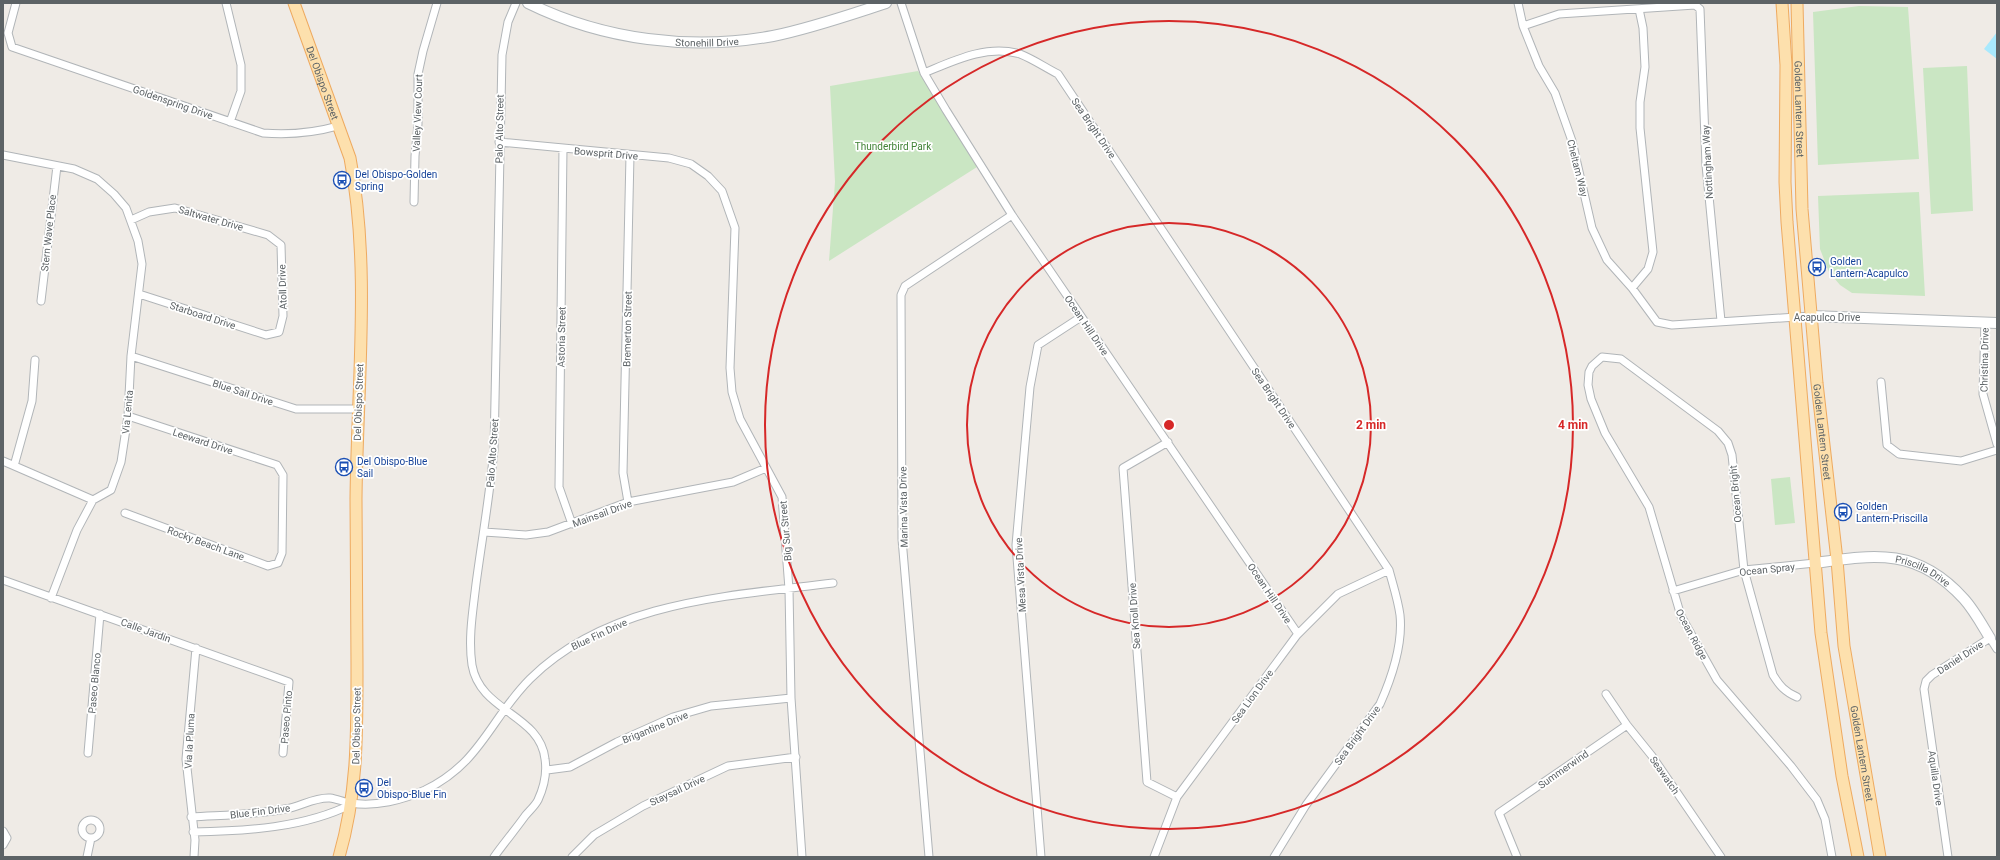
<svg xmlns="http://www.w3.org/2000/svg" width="2000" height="860" viewBox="0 0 2000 860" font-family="Roboto,sans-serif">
<rect width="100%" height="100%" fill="#efebe6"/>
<!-- green -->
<path fill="#cae6c3" d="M1859,6l49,1 11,152 -101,6 -5,-153z
M1967,66l6,145 -42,3 -8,-146z
M918,71l59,96 -148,94 6,-79 -5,-96z
M1919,192l6,104 -73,-3 -12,-8 -11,-13 -9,-23 -2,-53z
M1790,477l5,46 -20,2 -4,-46z"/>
<!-- water -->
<path fill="#a9e9fd" d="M1997,32v27l-13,-10z"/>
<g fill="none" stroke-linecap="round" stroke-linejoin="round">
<!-- street casing -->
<g stroke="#b1b5b8" stroke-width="9">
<path id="street" d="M16,3l-8,30 4,14 251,86c25,2 50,0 75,-7
M226,3l15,62v26l-11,31
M901,3l23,70 22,37 66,105 286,419
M1518,3l5,23 16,40 16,27 17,48 20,87 15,32 25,28 25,34 15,3 139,-9
M1523,26l36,-12 136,-9 5,4 6,156 15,156
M924,73c29,-12 63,-29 96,-19 13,5 26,14 38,20l331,496c4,15 9,30 11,45 3,29 -8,62 -20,89l-74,101 -32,52
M499,142l170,16 22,6 17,12 14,15 13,37 -5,140 2,24 8,27 42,78 7,92 2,109 11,159
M563,148l-4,339 13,37
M3,155l71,14 23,10 17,15 12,14 12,33 4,23 -11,92 -3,60 -7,46 -10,28 -18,10 -16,30 -26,68
M414,202l1,-46 3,-32v-50l5,-23 14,-48
M131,220l18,-8 26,-4 93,27 13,10 2,71 -4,16 -13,3 -127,-41
M1632,288l16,-19 5,-17 -13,-124v-26l5,-35 -2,-39 -4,-19
M41,301l16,-135
M1985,322l-2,72 14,50
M131,356l165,53h62
M1881,382l6,63 12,9 62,7 36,-11
M1168,442l-45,26 24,314 30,15
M3,461l90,39
M14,466l18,-65 3,-41
M628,502l-5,-29 7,-318
M125,513l143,53 10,-3 4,-10 1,-78 -6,-10 -149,-49
M484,532l42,3 22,-3 80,-30 105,-20 33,-14
M3,580l286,102 -6,71
M1673,591l71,-21 71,-7
M1606,694l21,31 25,31 69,101
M1797,697c-12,-5 -17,-11 -24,-22l-29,-105 -12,-115 -4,-12 -10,-12 -97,-72 -19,-2 -10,9 -3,6 -1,13 3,14 14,34 44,74 32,109 36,64 74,86 26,34 8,19 7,38
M88,753l12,-139
M547,770l23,-3 47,-25 56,-25 38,-11 80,-8
M191,817c31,-2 63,-2 94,-8 15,-2 29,-12 45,-11 7,1 14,4 21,5 24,4 52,-3 74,-13 56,-27 65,-71 105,-111 79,-78 199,-83 303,-96
M82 829a9 9 0 1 1 18 0a9 9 0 1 1-18 0Z
M3,831l4,7 -4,7
M193,832c53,-1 111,-4 159,-28
M87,857l4,-19
M194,857l1,-17 -9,-81 10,-111
M494,857c10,-14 21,-27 31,-41 4,-5 10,-10 13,-16 6,-13 9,-28 7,-41 -5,-45 -65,-47 -73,-94 -4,-27 1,-55 4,-81 6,-45 14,-90 18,-135l8,-394 6,-33 8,-19
M572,857l22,-22 49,-29 85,-40 68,-9
M929,857l-27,-318 -1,-244 4,-9 107,-71
M1041,857l-25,-312 14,-158 8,-42 43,-28
M1154,857l23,-60 120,-162 41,-41 51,-24
M1517,857l-18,-44 128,-88
M1948,857l-24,-168 2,-8 6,-6 58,-37 7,11"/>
</g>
<!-- secondary casing -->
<g stroke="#b2b7ba" stroke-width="12">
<g id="secondary">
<path id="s1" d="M528,3c75,37 163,48 245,33 39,-8 76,-21 113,-33"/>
<path d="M1811,316l186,7"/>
<path id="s2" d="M1815,563c62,-9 103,-15 149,36 10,11 18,26 26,39"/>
</g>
</g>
<!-- primary casing -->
<g stroke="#eeaa60" stroke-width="13">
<g id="primary">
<path id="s3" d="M294,3l56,155c21,109 7,230 6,341 0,55 1,111 1,166 0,68 1,126 -18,192"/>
<path d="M1782,3l4,62 -1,117 2,40 34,411 21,143 16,81"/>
<path id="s4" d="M1797,3l5,206 15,174 20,177 7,86 36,211"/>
</g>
</g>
<!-- street -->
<use href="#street" stroke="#fff" stroke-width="7"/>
<!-- secondary -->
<use href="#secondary" stroke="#fff" stroke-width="10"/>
<!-- primary -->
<use href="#primary" stroke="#fde0ad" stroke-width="11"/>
</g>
<!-- distance rings -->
<g fill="none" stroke="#d62828" stroke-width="2">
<circle cx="1169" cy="425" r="202"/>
<circle cx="1169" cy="425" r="404"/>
</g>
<!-- icons -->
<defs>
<g id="bus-ring" transform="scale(0.9)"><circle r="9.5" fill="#fff" stroke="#1a4fb4" stroke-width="1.5"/><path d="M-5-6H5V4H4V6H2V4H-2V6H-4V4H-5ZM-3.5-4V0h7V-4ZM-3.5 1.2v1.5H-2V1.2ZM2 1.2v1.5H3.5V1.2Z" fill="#1a4fb4"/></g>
</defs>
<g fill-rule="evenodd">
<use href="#bus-ring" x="342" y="180"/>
<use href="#bus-ring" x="1817" y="267"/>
<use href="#bus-ring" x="344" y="467"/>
<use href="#bus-ring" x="1843" y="512"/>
<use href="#bus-ring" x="364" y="788"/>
</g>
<g text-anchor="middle" stroke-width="3.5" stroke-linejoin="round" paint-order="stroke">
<!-- street labels -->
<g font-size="10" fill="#5d6366" stroke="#fff">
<text dy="4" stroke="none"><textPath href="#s1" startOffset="185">Stonehill Drive</textPath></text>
<text dy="4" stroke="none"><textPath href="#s3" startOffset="85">Del Obispo Street</textPath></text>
<text transform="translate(173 102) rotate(19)" y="4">Goldenspring Drive</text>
<text dy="4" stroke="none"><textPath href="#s4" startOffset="106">Golden Lantern Street</textPath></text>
<text transform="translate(417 113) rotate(-88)" y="4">Valley View Court</text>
<text transform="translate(1094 128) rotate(56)" y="4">Sea Bright Drive</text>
<text transform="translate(499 129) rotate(-89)" y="4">Palo Alto Street</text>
<text transform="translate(606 153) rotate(5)" y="4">Bowsprit Drive</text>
<text transform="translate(1707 162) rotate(-93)" y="4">Nottingham Way</text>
<text transform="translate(1578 168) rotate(76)" y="4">Cheltam Way</text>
<text transform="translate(211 218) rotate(16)" y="4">Saltwater Drive</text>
<text transform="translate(48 233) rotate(-84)" y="4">Stern Wave Place</text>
<text transform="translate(282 287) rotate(-92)" y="4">Atoll Drive</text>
<text transform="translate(203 315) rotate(18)" y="4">Starboard Drive</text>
<text x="1827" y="321">Acapulco Drive</text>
<text transform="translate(1087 325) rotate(56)" y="4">Ocean Hill Drive</text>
<text transform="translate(627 329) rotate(-89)" y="4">Bremerton Street</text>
<text transform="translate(561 337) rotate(-89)" y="4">Astoria Street</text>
<text transform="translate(1984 360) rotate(-89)" y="4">Christina Drive</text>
<text transform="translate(243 392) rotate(18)" y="4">Blue Sail Drive</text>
<text transform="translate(1274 398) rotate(56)" y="4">Sea Bright Drive</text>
<text transform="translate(358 402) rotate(-88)" y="4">Del Obispo Street</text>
<text transform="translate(127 412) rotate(-85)" y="4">Via Lenita</text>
<text dy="4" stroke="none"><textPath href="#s4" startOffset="430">Golden Lantern Street</textPath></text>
<text transform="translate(203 441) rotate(18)" y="4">Leeward Drive</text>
<text transform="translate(492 453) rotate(-86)" y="4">Palo Alto Street</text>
<text transform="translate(1735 494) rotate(-95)" y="4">Ocean Bright</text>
<text transform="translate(903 507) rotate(-91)" y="4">Marina Vista Drive</text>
<text transform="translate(602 513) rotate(-20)" y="4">Mainsail Drive</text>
<text transform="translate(785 531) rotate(-95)" y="4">Big Sur Street</text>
<text transform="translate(206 543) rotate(20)" y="4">Rocky Beach Lane</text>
<text transform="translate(1767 569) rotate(-6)" y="4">Ocean Spray</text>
<text dy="4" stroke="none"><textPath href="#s2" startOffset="111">Priscilla Drive</textPath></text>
<text transform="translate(1020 575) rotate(-93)" y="4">Mesa Vista Drive</text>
<text transform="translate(1270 593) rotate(56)" y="4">Ocean Hill Drive</text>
<text transform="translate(1134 616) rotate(-94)" y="4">Sea Knoll Drive</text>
<text transform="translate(146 630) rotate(20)" y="4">Calle Jardin</text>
<text transform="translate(599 634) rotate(-25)" y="4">Blue Fin Drive</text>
<text transform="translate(1692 634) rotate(62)" y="4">Ocean Ridge</text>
<text transform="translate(1960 657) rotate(-33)" y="4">Daniel Drive</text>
<text transform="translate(94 683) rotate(-85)" y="4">Paseo Blanco</text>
<text transform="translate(1252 696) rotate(-54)" y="4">Sea Lion Drive</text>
<text transform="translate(286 717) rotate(-85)" y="4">Paseo Pinto</text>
<text transform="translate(356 726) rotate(-89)" y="4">Del Obispo Street</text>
<text transform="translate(655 727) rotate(-22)" y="4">Brigantine Drive</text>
<text transform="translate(1357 735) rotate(-54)" y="4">Sea Bright Drive</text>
<text transform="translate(189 741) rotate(-87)" y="4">Via la Pluma</text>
<text dy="4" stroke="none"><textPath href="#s4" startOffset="754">Golden Lantern Street</textPath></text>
<text transform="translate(1563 769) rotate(-35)" y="4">Summerwind</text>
<text transform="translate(1665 775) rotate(55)" y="4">Seawatch</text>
<text transform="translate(1936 778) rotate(82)" y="4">Aquilla Drive</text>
<text transform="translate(677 790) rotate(-25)" y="4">Staysail Drive</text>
<text transform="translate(260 811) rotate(-7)" y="4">Blue Fin Drive</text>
</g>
<!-- park labels -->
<g font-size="10" fill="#428337" stroke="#fff">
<text x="893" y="150">Thunderbird Park</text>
</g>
<!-- transit labels -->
<g font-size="10" fill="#164399" stroke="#fff" text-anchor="start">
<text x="355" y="178">Del Obispo-Golden<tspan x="355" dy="12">Spring</tspan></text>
<text x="1830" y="265">Golden<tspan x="1830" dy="12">Lantern-Acapulco</tspan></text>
<text x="357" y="465">Del Obispo-Blue<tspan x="357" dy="12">Sail</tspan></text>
<text x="1856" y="510">Golden<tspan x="1856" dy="12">Lantern-Priscilla</tspan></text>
<text x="377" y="786">Del<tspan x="377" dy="12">Obispo-Blue Fin</tspan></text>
</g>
</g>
<circle cx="1169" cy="425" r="6" fill="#d62828" stroke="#fff" stroke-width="2"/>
<g font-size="12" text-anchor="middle" font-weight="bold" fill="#d62828" stroke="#fff" stroke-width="3.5" stroke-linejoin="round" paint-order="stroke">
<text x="1371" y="429">2 min</text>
<text x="1573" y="429">4 min</text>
</g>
<!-- border -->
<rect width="2000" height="860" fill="none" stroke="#5d6366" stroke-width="8"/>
</svg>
